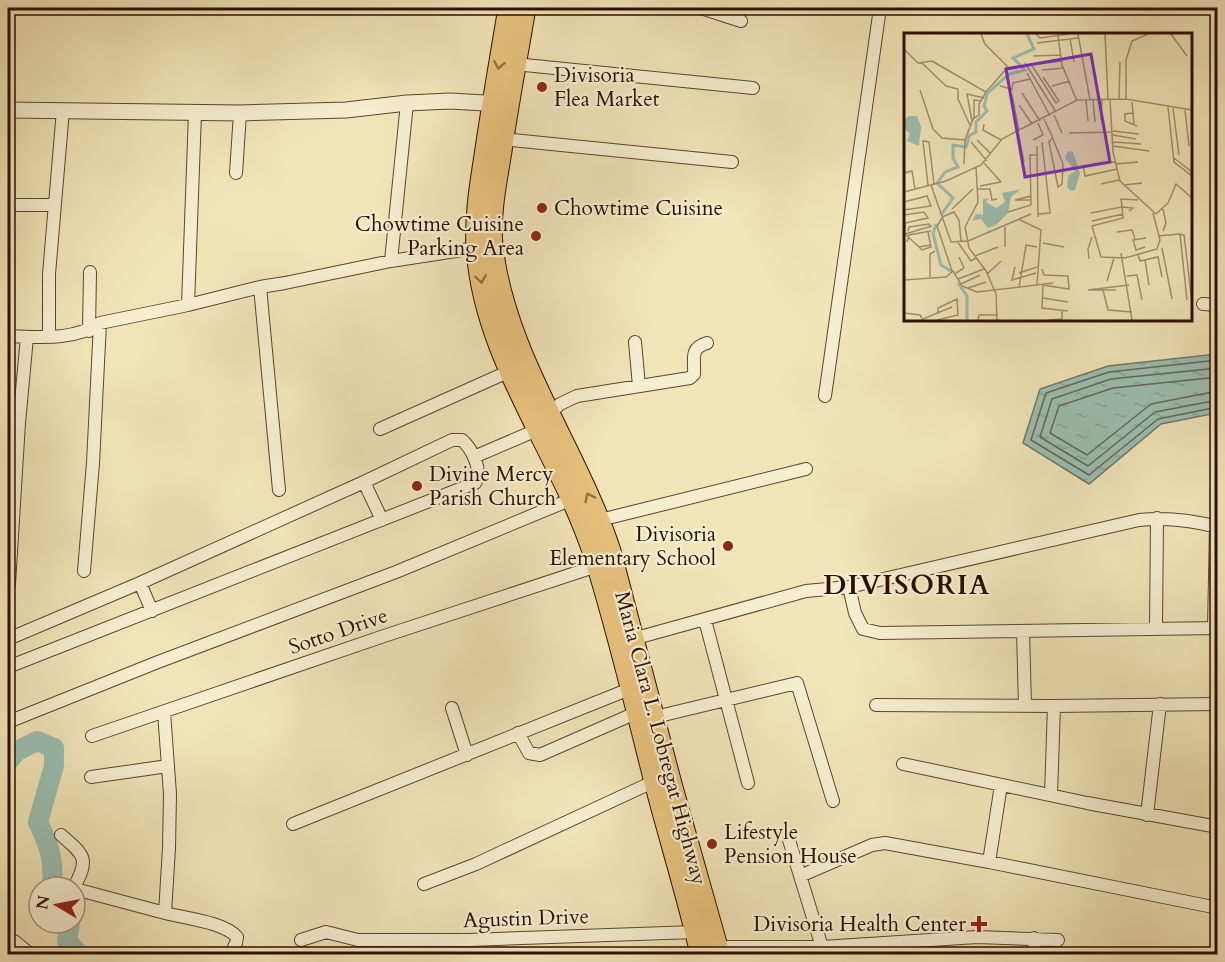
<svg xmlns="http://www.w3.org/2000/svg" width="1225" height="962" viewBox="0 0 1225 962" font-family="Cardo,serif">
<defs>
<pattern id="water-ripples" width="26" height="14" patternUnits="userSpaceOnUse" patternTransform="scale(1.5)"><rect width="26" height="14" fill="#9bbfb2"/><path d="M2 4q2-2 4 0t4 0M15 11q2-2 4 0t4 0" fill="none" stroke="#86a397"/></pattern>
</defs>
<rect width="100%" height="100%" fill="#f1e5b8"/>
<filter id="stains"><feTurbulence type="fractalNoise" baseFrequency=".00333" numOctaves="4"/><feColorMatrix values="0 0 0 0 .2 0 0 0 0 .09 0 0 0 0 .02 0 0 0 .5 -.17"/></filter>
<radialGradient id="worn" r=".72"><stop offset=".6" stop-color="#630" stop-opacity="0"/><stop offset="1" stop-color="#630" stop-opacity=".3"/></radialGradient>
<!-- water -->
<path fill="url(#water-ripples)" stroke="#6f786b" stroke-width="1.5" d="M1217,354v59l-56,11 -72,60 -66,-41 17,-54 68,-23z"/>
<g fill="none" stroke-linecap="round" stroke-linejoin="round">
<!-- shore -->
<path stroke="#64665a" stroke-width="1.5" d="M1218,360l-109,12 -63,21 -15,47 58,35 69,-56 60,-12
M1218,368l-107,11 -59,20 -12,38 48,29 67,-54 63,-12
M1218,377l-105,11 -54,18 -9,27 37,22 64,-51 67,-13"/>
<!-- river -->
<path stroke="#9bbfb2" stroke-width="20" d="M8,762l9,-11 20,-10 17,7v18l-16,56c12,26 16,36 14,65
M70,923l-3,18 12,13"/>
<!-- minor casing -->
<g stroke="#5d442f" stroke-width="14">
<path id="minor" d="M701,8l40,13
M515,64l238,24
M502,139l230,23
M236,173l4,-60
M8,205h47
M391,261l16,-158
M260,287l19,203
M1203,304l15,1
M188,305l7,-192
M89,331l1,-59
M8,336c30,1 66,5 92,-13l88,-18 72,-18 25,-4 106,-22 91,-14
M49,337v-63l14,-164
M635,342l4,44
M825,396l55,-388
M380,429l130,-58
M474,457l65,-28 10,-15 11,-10 17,-8 113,-18 4,-4c1,-14 -5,-26 13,-31
M364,482l18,38
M600,520l206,-51
M84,571l9,-108 7,-140
M140,583l12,28
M9,584l10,-161 8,-86
M849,587l6,26 8,16 17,4 338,-5
M705,620l43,163
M1214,628l2,-102
M1156,629l1,-111
M1023,631l2,75
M8,639l132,-56 224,-101 88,-42h10c10,9 21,30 13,43l-467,184
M629,640l177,-49 43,-4 290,-67c27,-3 52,0 79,7
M876,705l178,1 164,-2
M452,708l15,47
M164,712l6,82 -1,54 -4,65c19,5 59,9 72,24l-1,6 -5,11
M655,717l142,-34 36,118
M8,722l150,-60 238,-90 176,-73
M518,733l11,20 11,2 98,-43
M92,736l292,-100 219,-72
M903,764l184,39 131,24
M91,777l77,-11
M1001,785l-12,77 229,46
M1051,795l3,-89
M1147,815l13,-111
M293,824l339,-136
M61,835c23,20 29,23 13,52
M789,840l33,107
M800,876l72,-31 13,-2 104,19
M424,884l52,-20 179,-83
M75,889l90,24
M8,938l6,3 16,13
M1034,938l1,16
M301,940l25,-8 32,8h111l226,-8
M712,947h110l155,-10 81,3"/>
</g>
<!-- tertiary casing -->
<g stroke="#5d442f" stroke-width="17">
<path id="tertiary" d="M8,110l232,3 106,-3 61,-7 43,-2 52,3"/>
</g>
<!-- trunk casing -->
<g stroke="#2c0e01" stroke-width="23">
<path id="trunk" d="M509,8c-8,47 -16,94 -23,141 -5,33 -11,66 -9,99 7,112 84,204 118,309 23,74 41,150 60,225 15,58 33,115 46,172
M525,8c-8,47 -17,95 -24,143 -5,31 -12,64 -9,95 13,111 84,202 118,305l61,233 48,170"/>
</g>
<!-- minor -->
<use href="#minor" stroke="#f6eed1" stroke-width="12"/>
<!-- tertiary -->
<use href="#tertiary" stroke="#f6eed1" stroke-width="15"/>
<!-- trunk -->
<use href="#trunk" stroke="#e8c27c" stroke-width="21"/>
</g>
<!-- one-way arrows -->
<defs><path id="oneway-chevron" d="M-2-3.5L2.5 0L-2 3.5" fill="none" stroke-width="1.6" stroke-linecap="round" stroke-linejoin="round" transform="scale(1.5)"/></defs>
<g stroke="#937145">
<use href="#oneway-chevron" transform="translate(499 65) rotate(100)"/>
<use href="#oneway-chevron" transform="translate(481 279) rotate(82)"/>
<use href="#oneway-chevron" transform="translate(589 497) rotate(-115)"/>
</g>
<!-- markers -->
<g fill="#8f2418" stroke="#f6eed1" stroke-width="2">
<circle cx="542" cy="87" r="6"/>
<circle cx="542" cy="208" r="6"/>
<circle cx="536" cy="236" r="6"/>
<circle cx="417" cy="486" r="6"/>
<circle cx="728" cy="546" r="6"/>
<circle cx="712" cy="844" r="6"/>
<path d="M976 915h6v6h6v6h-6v6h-6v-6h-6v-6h6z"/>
</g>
<g text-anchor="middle" stroke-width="4.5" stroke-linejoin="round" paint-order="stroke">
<!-- poi labels -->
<g font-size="21" fill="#2c0e01" stroke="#f6eed1" text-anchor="start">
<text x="554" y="82">Divisoria<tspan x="554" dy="24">Flea Market</tspan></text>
<text x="554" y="215">Chowtime Cuisine</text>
<text x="524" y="231" text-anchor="end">Chowtime Cuisine<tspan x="524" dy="24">Parking Area</tspan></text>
<text x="429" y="481">Divine Mercy<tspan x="429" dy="24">Parish Church</tspan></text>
<text x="716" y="541" text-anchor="end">Divisoria<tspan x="716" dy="24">Elementary School</tspan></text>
<text x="724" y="839">Lifestyle<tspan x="724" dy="24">Pension House</tspan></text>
<text x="966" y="931" text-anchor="end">Divisoria Health Center</text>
</g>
<!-- street labels -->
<g font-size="21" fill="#2c0e01" stroke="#f6eed1">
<text transform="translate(338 631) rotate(-19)" y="7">Sotto Drive</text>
<text transform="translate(661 738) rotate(75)" y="7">Maria Clara L. Lobregat Highway</text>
<text transform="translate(526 918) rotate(-2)" y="7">Agustin Drive</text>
</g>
<!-- district labels -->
<g font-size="27" font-weight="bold" letter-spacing="1.5" fill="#2c0e01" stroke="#f6eed1">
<text x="907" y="594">DIVISORIA</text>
</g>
</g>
<!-- overview -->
<g transform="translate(904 33)">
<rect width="288" height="288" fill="#f1e5b8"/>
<path d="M5,83h8l4,11 -2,19 -12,-5 3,-7 -6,-6v-8zM164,118l5,1 7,21 -5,17 -4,1 -4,-4 1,-11 7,-5 -10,-13zM117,156l-10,8 -3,16 -12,12 -8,3 -7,-9 -9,2 4,-7 7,1v-16l6,-1 -3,4 10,6 9,-6 -3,-9z" fill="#9bbfb2"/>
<path fill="none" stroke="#9bbfb2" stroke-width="3" d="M37,182l12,-17 -16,-15 8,-11 13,-5 -5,-9v-13l13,2 3,-11 7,-4v-10l11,-11 -3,-5 3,-12 22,-20 16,-4 -12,-12 21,-9 -7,-15M32,191l-3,9 8,32 10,6M54,250l9,13v24"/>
<path fill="none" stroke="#a28f6f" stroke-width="1.5" d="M77,1l4,10 23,23 -22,25M132,1l4,4 29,-4M174,1l12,66M201,1l3,65M267,1l16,22M154,3l4,29 15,36M166,5l4,24M133,10l41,-5M0,16l14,14 14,-2 54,31 -7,12v11l-6,4 -8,21 -1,24M129,23l28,-1M17,29l25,24 12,3v10l12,26M121,30l31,49M127,31l25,39 3,-2M135,31l23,-3M138,37l22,-2M123,40l23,43M139,44l16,24M96,53l12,3 1,-6 17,-4M148,53l18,-5M16,57l13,39 9,9 23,2M118,60l18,28M108,62l7,35M206,66l3,53 7,29 36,33 12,-11 8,-19 16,14M215,66l1,-37M182,67l2,21M189,67l2,22M222,67v-40l6,-19 16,-7M228,69l2,23M115,72l13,19M264,74l6,55 18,14M269,75l6,47M281,77l4,36M229,80l-8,1v7l12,5M150,82l8,18M70,85v-18l8,1M140,86l7,15 12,30 -1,20 -4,3 -9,-45 3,-4M197,87l1,-20M68,88l-5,-27 17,4M80,91l-1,6 18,10M114,98l6,31M209,98l26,3M165,100l44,-1M209,102l23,4M73,107l13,13M129,107l10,-5 -5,-12M67,109l16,19M209,109l28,2M133,113l1,71M209,113l36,5M270,125l18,14M80,130l17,19M211,131l23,-2M179,132l2,11 32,-7M189,132l22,-3M72,134l2,35 -13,25 4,21 17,23 10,23 1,26M0,140l8,-2 3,18M197,151l18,-4M24,152l-5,-44 6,1 5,42M27,152l20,57 17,-1 63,-27M220,152l18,-2M76,153l21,-4M74,156h12l2,11 5,-1M0,159l42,-11 35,-16 21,-26 75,-39 49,-1 66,11M127,163l-16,4h16M0,169l23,-6 4,10 -27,4M48,176l21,-20M259,176l3,14 -3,8M225,178l4,-3 -11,-1 1,11 -31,8 9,31 24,1 32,-9 3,-9 -7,-27M104,179l23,-7 -1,-50h7M187,180l31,-6 -1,-8 17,1M135,181l11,-1 -8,-71M0,182l20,-3 4,6 -23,5v8M38,184l12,-5 5,8 2,21M38,185l-5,8 15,45M114,186l23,11 -4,54M188,188l31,-7M101,194v20M4,198l1,-4 20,-3 2,3M213,199l15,-2 3,9M0,200l15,14 12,-2M1,201l27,-8M276,201l4,1 8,67M254,203l22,-2 7,66M53,208l14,20 5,-3M3,209l2,-7 22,-4M139,210l21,4M15,214l3,3 9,-3 -3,-15M241,214l-9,3 -3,-10 13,-2M258,215l10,51M217,220l11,67M234,222l2,6 18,-4 4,20M71,223l23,-9M185,226l-1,-10 4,-12M241,227l4,25M111,234l-3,13 24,-7M138,236l2,6 24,1 1,13 -26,-4M52,240l8,-5 -5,-11M115,240l18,-6M83,241l14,-13M223,243l10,-1 5,25M26,244v-23l5,-3M54,246l26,-10M0,247l42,-3 7,-6 9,15 15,6 76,-9M203,248l7,-23M57,251l19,-9M139,252l-1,23 26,3M64,255l18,-6M115,255l7,-43 11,2M184,257l41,-5M184,257h28M199,257l5,20 24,2M139,265l25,4M0,280l16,2 3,5M19,286l29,-12M33,287l21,-5 -1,-16 -19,9v4M74,287l1,-5h19M145,287l13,-1v-8"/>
<path fill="#7b2cbf" fill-opacity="0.15" stroke="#7b2cbf" stroke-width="3" d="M187,21l19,108 -85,15 -19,-108z"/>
<rect width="288" height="288" fill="none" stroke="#2c0e01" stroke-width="3"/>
</g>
<!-- margin -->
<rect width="1225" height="962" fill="none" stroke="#f1e5b8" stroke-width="30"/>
<rect x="9" y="9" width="1207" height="944" fill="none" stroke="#2c0e01" stroke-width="3"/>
<rect x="15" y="15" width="1195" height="932" fill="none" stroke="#2c0e01" stroke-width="1.5"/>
<!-- north arrow -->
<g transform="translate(57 905) rotate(280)"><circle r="28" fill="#f6eed1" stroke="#a5947e" stroke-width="1.5"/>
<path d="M0-4.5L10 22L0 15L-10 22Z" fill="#8f2418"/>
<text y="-9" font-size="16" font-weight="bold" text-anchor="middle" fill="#2c0e01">N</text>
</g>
<rect width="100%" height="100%" filter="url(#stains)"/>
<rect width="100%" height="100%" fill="url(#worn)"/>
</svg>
